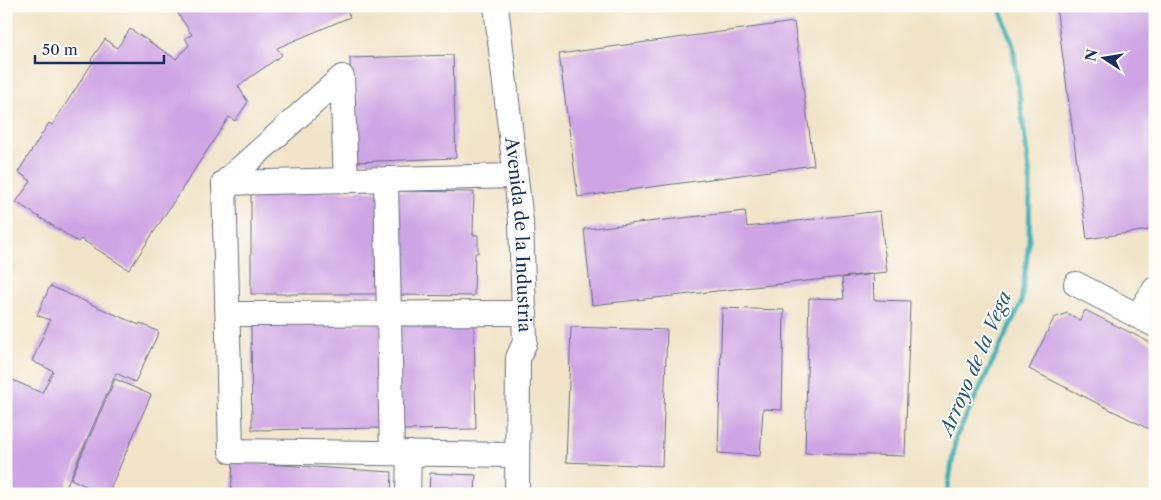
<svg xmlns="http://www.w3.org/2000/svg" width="1161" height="500" viewBox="0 0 1161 500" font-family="'Libre Caslon Text',serif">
<rect width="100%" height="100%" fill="#fdfcf7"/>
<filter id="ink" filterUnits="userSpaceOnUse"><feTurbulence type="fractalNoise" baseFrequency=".02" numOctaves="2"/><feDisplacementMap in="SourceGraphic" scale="10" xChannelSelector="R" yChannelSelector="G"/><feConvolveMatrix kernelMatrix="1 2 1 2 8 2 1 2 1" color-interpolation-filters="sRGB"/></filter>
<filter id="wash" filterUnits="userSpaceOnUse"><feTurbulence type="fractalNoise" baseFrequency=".0096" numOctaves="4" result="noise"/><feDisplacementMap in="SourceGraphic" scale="20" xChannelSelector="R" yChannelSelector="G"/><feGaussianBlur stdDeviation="1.12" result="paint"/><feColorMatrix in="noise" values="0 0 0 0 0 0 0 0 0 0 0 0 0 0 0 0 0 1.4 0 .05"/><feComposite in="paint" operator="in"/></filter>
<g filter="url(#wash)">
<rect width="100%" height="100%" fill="#f1e4c9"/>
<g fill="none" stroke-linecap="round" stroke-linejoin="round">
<!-- stream -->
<path stroke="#40b1b7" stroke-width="5" d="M947,494l9,-57 65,-134 8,-61 1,-64 -17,-132 -14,-40"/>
</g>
<g id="blocks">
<!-- building -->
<path fill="#cea5e4" d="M173,6h99l1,3 6,-3h66l5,11 -73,31 5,7 -44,31 10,16 -13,19 -6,-4 -100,153 -48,-31 -3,3 -62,-40 15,-21 -13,-9 31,-49 3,2 41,-63 -2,-2 14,-21 12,9 13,-19 46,30 13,-14 -4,-7 7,-3z
M1056,6h99v223l-68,10z
M794,22l20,143 -236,32 -19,-143z
M453,55l3,103 -103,4 -3,-104z
M251,191h131v103h-131z
M396,191l78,1 -1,43h5v18h-3l-1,43 -79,-1z
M745,211l2,16 133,-16 7,61 -295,33 -8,-76z
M873,274l1,26 36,1 -5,155 -100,-3 4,-155 35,1 -2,-21z
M50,286l89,39 1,-2 19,9 -24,50 -19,-9 -53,121h-57v-117l36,16 11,-22 -21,-10 18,-41 -13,-5z
M722,308l62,2 -2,100 -19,-1 -3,47 -42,-3z
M1085,310l70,35v87l-126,-63 25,-51 13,-5 13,7z
M381,324l1,104 -130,2 -1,-105z
M474,325l2,104 -79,1 -1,-104z
M571,327l96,3 -5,136 -96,-4z
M115,379l36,16 -43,99h-5l-32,-15z
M233,462l159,10 -1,22h-160z
M430,473l46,2 -1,19h-46z"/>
</g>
</g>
<g filter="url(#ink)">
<use href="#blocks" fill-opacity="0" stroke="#666e83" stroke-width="1"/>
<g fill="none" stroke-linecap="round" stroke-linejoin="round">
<!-- minor casing -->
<g stroke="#666e83" stroke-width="26">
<g id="minor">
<path id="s1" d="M496,6l25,216 4,120 -7,16 -1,136"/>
<path d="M515,176l-291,7 7,268 286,4"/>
<path d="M386,180l6,273"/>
<path d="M224,183l118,-106 4,104"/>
<path d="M1076,284l79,41"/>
<path d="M228,314l297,-1"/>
<path d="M1137,316l18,-27"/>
<path d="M408,494l1,-41"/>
</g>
</g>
<!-- minor -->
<use href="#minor" stroke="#fff" stroke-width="24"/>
</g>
</g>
<g text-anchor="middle" stroke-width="4" stroke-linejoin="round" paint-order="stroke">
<!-- street labels -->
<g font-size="18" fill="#1b2f5e" stroke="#fdfcf7">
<text dy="6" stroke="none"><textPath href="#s1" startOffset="230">Avenida de la Industria</textPath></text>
</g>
<!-- water labels -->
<g font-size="19" font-style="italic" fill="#285c7d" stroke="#fdfcf7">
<text transform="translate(975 363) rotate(-67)" y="7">Arroyo de la Vega</text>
</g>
</g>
<!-- margin -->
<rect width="1161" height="500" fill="none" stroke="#fdfcf7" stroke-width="25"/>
<!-- north arrow -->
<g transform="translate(1104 58) rotate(282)" stroke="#fdfcf7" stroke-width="4" paint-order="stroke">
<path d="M0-4L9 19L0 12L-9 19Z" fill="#1b2f5e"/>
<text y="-8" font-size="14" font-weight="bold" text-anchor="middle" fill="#1b2f5e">N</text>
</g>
<!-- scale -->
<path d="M35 55v8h129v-8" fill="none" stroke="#1b2f5e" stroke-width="2.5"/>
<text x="42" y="55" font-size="15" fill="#1b2f5e" stroke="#fdfcf7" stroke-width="4" paint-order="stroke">50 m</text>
</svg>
